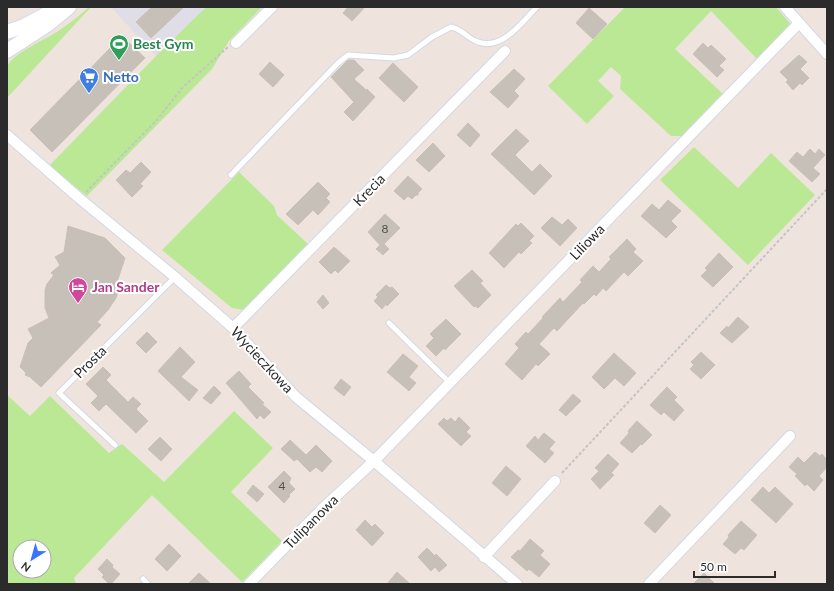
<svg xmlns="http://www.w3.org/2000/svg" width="834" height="591" viewBox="0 0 834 591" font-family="Lato,sans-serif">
<rect width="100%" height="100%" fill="#eee4dd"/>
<!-- industrial -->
<path fill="#dfdde6" d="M111,7h95l-50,49z"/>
<!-- green -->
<path fill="#bbe895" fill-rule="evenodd" d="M89,7h2l-84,91v-32c8,-15 43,-28 57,-39 9,-6 17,-13 25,-20z
M206,7h56l-33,34 -17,28 -125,127 -38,-30 107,-110z
M625,7h151l15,18 -34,34 -46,-48 -36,38 48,45 -40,42h-12l-51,-47 1,-13 -10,-9 -13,14 16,15 -27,28 -39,-38z
M694,147l44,41 33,-35 44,42 -67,70 -88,-85z
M239,172l35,34 3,9 31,29 -64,66 -12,-2 -70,-58z
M7,395l23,21 20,-20 59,57 13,-9 42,38 70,-71 39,37 -42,44 51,49 -40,41 -90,-87 -78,83 2,6h-69zM20,547h24v24h-24z"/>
<!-- building -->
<path fill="#c6c0b8" stroke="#cac0b6" d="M152,7h32l-33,31 -15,-16z
M348,7h17l-13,14 -9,-8z
M589,8l18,16 -14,15 -17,-16z
M122,36l23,22 -93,94 -22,-22z
M703,43l5,5 3,-3 15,14 -7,7 5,4 -7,7 -24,-23z
M799,55l8,7 -7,7 9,9 -7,7 -2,-2 -7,7 -7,-8 2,-2 -8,-8z
M348,60h6l10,10 -10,9 12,11 1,-1 8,8 -22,24 -9,-9 10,-10 -23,-25z
M270,62l14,13 -11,12 -14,-13z
M393,63l25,24 -14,15 -25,-24z
M514,69l11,10 -11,12 5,5 -11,12 -18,-16z
M468,123l12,12 -10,12 -13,-12z
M516,129l13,12 -14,14 17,17 8,-8 12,12 -18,19 -43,-41z
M433,143l12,13 -16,16 -13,-12z
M810,149l5,5 4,-5 6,6 -12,13 7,6 -8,8 -23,-21 8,-9 6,5z
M141,162l10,10 -11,12 3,2 -11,11 -16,-17 10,-10 4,3z
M408,176l14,13 -4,4v2h-2l-4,4 -4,-3 -4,4 -10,-9z
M318,182l12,12 -4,4 4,4 -12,13 -5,-5 -15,15 -12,-11z
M668,200l13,11 -10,10 6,6 -11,11 -25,-22 11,-12 7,6z
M385,214l15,14 -16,16 5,5 -6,6 -7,-6 4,-4 -12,-13z
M552,217l10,8 6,-6 9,9 -17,18 -19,-18z
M521,223l13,13 -5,5 3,2 -11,11 -2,-2 -15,16 -15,-15 27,-29 2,2z
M68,226l37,12 20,20 -9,27 4,1 -4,12 -8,12 -11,12 4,3 -60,62 -11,-10 -5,-2 1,-2 -6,-6 8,-24 5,-5 -5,-9 21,-11 -4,-10v-18l2,-6 7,-9 -3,-2 9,-8 -5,-8 9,-5z
M627,239l9,10 -3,3 10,9 -15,15 -4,-4 -18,19 -3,-3 -7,8 -2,-2 -10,10 -1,-1 -26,28 -3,-3 -15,16 11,10 -12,12 -2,-2 -14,16 -17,-16 14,-16 -4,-4 11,-12 2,2 15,-16 -1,-1 18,-19 3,4 19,-20 -2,-2 13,-14 6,6 12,-13 -2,-2z
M334,247l16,14 -12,12 -3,-3 -4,4 -12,-12z
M719,253l14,14 -20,20 -12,-11 6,-6 -2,-2z
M472,270l11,11 -3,2 11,12 -13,13 -3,-2 -1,1 -20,-21z
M386,285l4,3 2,-1 7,7 -12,12 -1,-2 -4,5 -8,-8 4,-4 -2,-2z
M323,295l6,8 -6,6 -6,-7z
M738,317l11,10 -17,16 -12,-10 7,-7 1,2z
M446,319l15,15 -16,16 -1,-2 -8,8 -10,-10 8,-8 -4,-4z
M147,332l10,10 -11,11 -10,-10z
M180,347l15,15 -14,15 17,13 -9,11 -31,-30z
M701,352l14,13 -14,14 -11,-10 4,-4 -3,-3z
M614,353l22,20 -12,13 -9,-8 -11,11 -12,-12z
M403,354l15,12 -9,11 7,6 -7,8 -22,-19z
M103,367l8,8 -5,5 22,22 5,-5 8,7 -5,5 12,12 -12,12 -30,-29 -7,7 -8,-8 7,-7 -12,-12z
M239,371l12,13 -3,3 16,16 -2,1 9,8 -7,7 -4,-4 -3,4 -31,-36z
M341,379l10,8 -7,9 -10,-8z
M214,386l7,7 -10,11 -8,-6z
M667,387l10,10 -3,3 10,10 -10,11 -10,-9 -3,3 -11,-10z
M573,394l8,7 -15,15 -7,-6z
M459,417l11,11 -4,4 5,4 -10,10 -23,-22 6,-6 3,3 4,-3 4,4z
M637,421l15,14 -10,10 -1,-1 -9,9 -12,-10 9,-10 -1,-2z
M544,433l11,9 -6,7 5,4 -9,10 -19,-17 9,-10 3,4z
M160,437l12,12 -11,12 -13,-12z
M290,440l16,15 10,-10 16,16 -10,11 -6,-5 -6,5 -13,-13 -3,2 -13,-12z
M815,452l5,4 2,-2 5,6v7l-8,9 4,4 -9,11 -7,-7 -2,2 -10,-10 2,-2 -8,-7 9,-10 6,6z
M608,454l11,10 -8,9 3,2 -14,14 -9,-10 8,-8 -4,-3z
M506,466l15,13 -14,17 -15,-13z
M284,471l7,7 -2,5 6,6 -6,6 1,1 -6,7 -16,-16z
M253,485l11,9 -7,8 -10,-9z
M763,487l6,6 6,-6 18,17 -17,19 -25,-23z
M660,505l11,10 -16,18 -11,-10z
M365,520l7,7 3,-3 9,9 -12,13 -16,-16z
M741,521l16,14 -13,15 -3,-2 -6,6 -12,-10 6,-7 -1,-2z
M530,539l14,12 -4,4 10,9 -11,13 -10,-8 -2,2 -16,-14 7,-7 2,1z
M169,544l12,12 -14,15 -12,-12z
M427,548l8,8 1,-2 11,11 -8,7 -4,-5 -4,4 -13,-14z
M107,559l6,6 -1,2 8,7 -9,10h-2l-7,-7 2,-2 -6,-6z
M397,572l13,12h-23z
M199,573l12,11h-23z
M704,573l11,11h-22z"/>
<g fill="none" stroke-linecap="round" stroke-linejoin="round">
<!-- service casing -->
<g stroke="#d2d8e5" stroke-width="7">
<path id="service" d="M231,175l107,-112 10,-8 46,3 14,-3 24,-18 19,-10c11,2 17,12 27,15 24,9 45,-21 59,-35
M389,323l61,60
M115,445l-56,-52 116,-116
M143,579l5,5"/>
</g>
<!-- minor casing -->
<g stroke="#d2d8e5" stroke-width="12">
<path id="minor" d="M785,7l42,47
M236,43l36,-36
M7,135l72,63 96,79 58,51 63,69 78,64 143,123
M233,328l272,-277
M484,557l71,-76
M249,584l73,-75 52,-48 425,-438
M649,584l141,-148"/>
</g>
<!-- secondary casing -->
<g stroke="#d2d8e5" stroke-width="16">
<path id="secondary" d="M7,32l17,-6 32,-17
M7,51l40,-26 22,-18"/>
</g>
<!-- path -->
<path stroke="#c4c4c4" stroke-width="2" stroke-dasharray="3 2" stroke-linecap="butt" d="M86,192l70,-71 27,-34 45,-40
M562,473l265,-284"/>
<!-- service -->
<use href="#service" stroke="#fff" stroke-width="5"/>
<!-- minor -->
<use href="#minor" stroke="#fff" stroke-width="10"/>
<!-- secondary -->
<use href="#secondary" stroke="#fff" stroke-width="14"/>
</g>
<!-- icons -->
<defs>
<g id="stadium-pin" transform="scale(1)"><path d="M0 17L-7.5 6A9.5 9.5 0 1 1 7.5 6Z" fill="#2e9e5b" stroke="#fff"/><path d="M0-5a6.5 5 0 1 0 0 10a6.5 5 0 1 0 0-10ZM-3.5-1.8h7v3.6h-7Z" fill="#fff"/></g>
<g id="supermarket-pin" transform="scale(1)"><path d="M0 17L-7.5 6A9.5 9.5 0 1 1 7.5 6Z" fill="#3f7fe0" stroke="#fff"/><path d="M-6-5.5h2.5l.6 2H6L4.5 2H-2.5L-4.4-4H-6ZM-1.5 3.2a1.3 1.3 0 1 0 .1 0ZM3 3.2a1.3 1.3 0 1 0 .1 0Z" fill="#fff"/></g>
<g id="hotel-pin" transform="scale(1)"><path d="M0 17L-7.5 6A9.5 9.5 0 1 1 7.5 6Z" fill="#d1479c" stroke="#fff"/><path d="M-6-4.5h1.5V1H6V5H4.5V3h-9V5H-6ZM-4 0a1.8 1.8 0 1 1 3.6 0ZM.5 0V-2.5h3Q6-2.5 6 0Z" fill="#fff"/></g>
</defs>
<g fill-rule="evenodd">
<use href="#stadium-pin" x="119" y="44"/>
<use href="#supermarket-pin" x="89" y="77"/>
<use href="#hotel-pin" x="78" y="287"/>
</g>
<g text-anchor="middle" stroke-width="4" stroke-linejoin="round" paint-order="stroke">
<!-- number labels -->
<g font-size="12" fill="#52504e">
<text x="385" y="233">8</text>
<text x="282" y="490">4</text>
</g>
<!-- leisure labels -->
<g font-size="14" font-weight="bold" fill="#27864d" stroke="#fff" text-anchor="start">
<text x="133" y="49">Best Gym</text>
</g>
<!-- shop labels -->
<g font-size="14" font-weight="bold" fill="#366cbe" stroke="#fff" text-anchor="start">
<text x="103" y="82">Netto</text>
</g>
<!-- street labels -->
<g font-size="14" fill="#2b2b2b" stroke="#fff">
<text transform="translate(369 190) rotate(-46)" y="5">Krecia</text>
<text transform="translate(587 242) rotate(-46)" y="5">Liliowa</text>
<text transform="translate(262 360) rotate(47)" y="5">Wycieczkowa</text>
<text transform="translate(90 362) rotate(-45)" y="5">Prosta</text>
<text transform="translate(311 522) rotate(-45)" y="5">Tulipanowa</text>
</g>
<!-- hotel labels -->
<g font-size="14" font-weight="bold" fill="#b23c85" stroke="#fff" text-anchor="start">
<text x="92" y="292">Jan Sander</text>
</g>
</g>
<!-- border -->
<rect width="834" height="591" fill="none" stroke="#2b2b2b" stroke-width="16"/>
<!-- north arrow -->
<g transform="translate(32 559) rotate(217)"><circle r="19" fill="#ffffff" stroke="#aaaaaa"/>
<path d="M0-3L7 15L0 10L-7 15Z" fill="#3975ff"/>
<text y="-6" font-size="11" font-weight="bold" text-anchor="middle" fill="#2b2b2b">N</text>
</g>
<!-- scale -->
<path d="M694 571v6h81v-6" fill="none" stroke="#2b2b2b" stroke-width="2"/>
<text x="700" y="571" font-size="12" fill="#2b2b2b" stroke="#ffffff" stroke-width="3" paint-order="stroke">50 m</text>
</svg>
